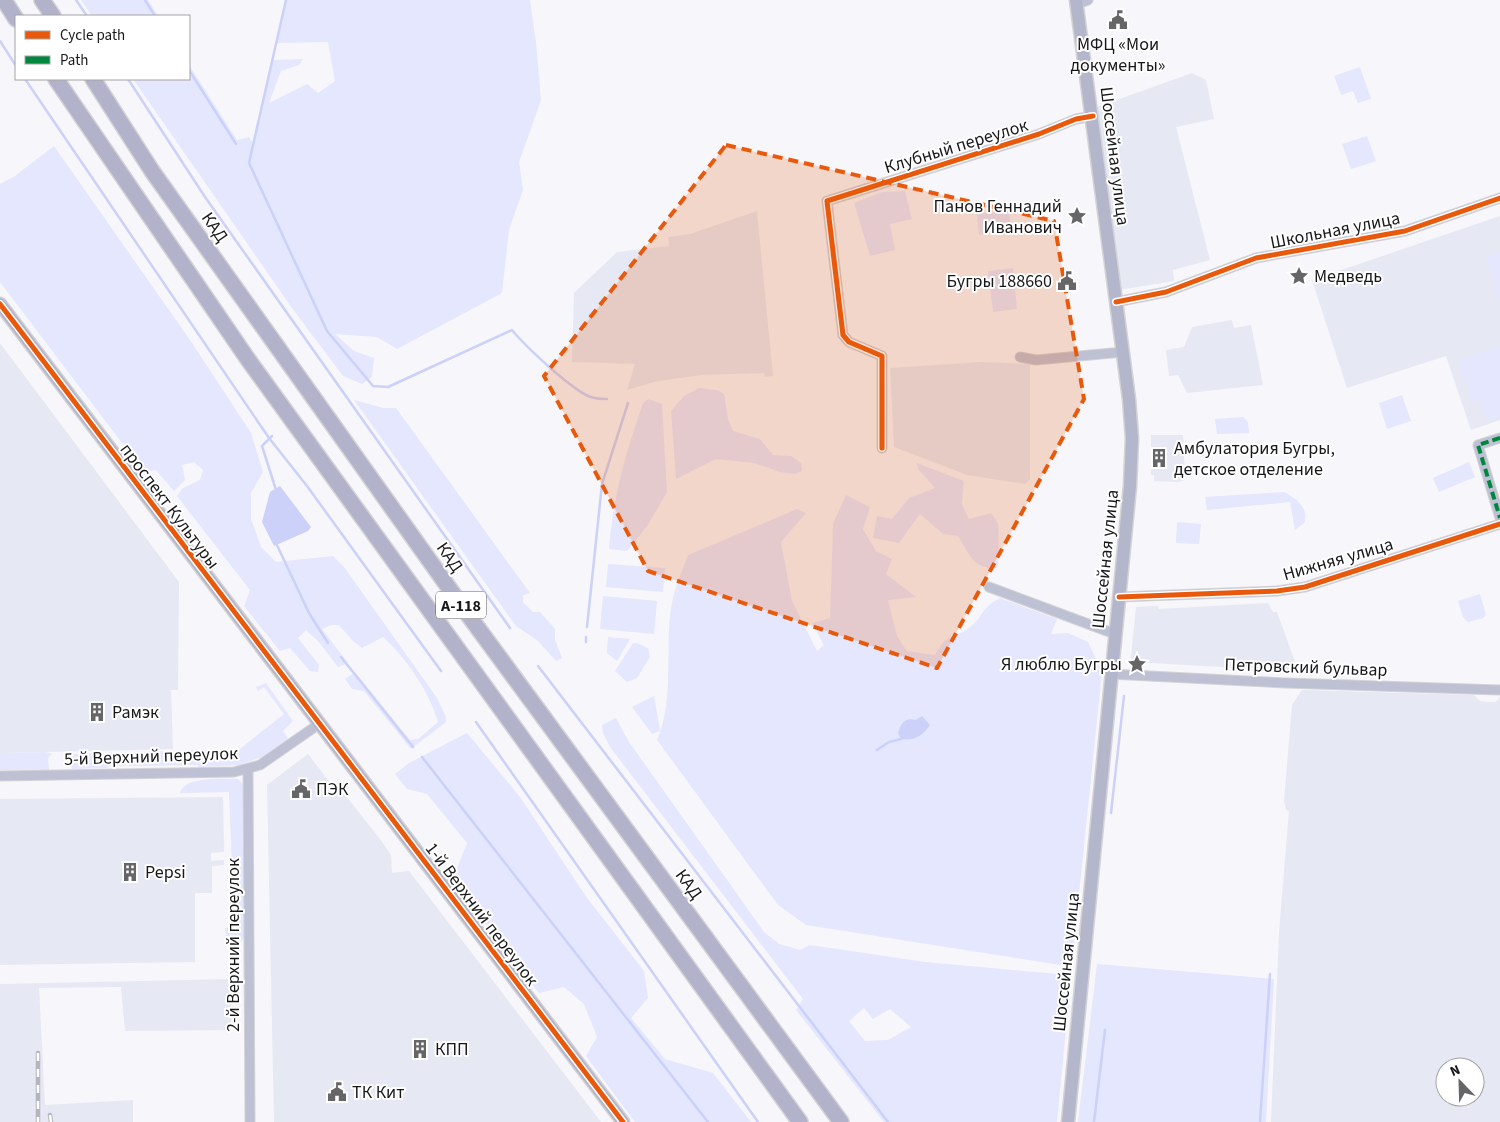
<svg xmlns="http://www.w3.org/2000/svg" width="1500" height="1122" viewBox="0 0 1500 1122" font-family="'Source Sans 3',sans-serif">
<rect width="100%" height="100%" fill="#f6f6fb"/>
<!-- built -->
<path fill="#e6e8f3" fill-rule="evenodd" d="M1192,73l14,7 8,39 -38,8 34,133 -37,10 1,11 -55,9 -22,-183z
M757,211l16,165 -8,1 -1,-4 -62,2 -44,6 -31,9 8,-26 -63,-2 2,-69 43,-41 52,-6 -1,-9 22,-3z
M1500,216v204l-29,10 -25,-74 -99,32 -35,-108z
M1232,320l2,8 17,-3 12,60 -76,8 -9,-18 -9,1 -3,-26 18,-3 8,-20z
M0,343l179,239 -1,108h-7l2,59 -173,4z
M981,362l49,2v115l-5,5 -58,-9 -73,-28 -4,-79z
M1151,435h32l2,45 -7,2 -24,-1v-6h-3z
M1268,603l5,9h4l20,55 -6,4 -156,-9 -4,-5 5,-50 22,-1 1,3z
M1302,690l172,5 6,6 11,1h5l4,-5v425h-229l8,-190 10,-121 -3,-1 -2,-9 8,-96zM1445,1067h30v30h-30z
M308,754l30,39 4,-2 38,48 11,16 1,18 17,-2 192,251h-327l-7,-337z
M223,797l1,55 -13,1v8l13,-1v5l-12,1v27h-17v69l-195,3v-166z
M232,979l-1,51 -106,1 -4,-44 -82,1 6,117 88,-5v22h-133v-138z"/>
<!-- green -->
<path fill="#e4e7fd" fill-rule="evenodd" d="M81,0h67l10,16h-66z
M286,0h244l6,43 5,57 -22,62 4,28 -14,40 -7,63 -105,56 -20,-12 -42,-3 19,17 20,7 -2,19 -10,7 -19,-8 -51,-68 -159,-229h56v-14l48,75 12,-3 5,8 19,-85 30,-1 -4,6 -18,6 -12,32 38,-19 11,9 17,-12 -7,-39 -52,1z
M1360,67l11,32 -13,4 -5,-12 -12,4 -7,-19z
M1367,136l9,25 -25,8 -9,-25z
M54,146l136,194 61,93 12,39 -12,21v26l10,28 15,15 57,-6 11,11 93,131 9,19v5l-35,27 -47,-58 -12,-2 -7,-10 10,-7 55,68 8,-1 20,-17c-9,-31 -31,-63 -55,-85l-21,11 -9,-7 -14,-16h-8l-9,4 26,34 -10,4 -20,-26 -12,-11 -8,8 21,27 -1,7 -8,-1 -20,-23 -10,3 -36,-45 6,-16 -73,-94 6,-8 17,-8 3,-10 -9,-8 -12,3 3,15 -11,11 -18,-21 -12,2 -144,-190v-98l15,-8z
M905,191l7,28 -22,5 5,26 -25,6 -16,-53 28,-11z
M1009,210l2,21 -32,4 -2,-21z
M1500,252v50l-14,-45z
M1013,268l4,41 -24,3 -5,-41z
M1500,346v71l-13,4 -7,-20 -7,2 -15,-42z
M699,388l18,2 7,4 4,25 5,12 27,8 13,16 18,1 10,7 1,8 -7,3 -15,-2 -26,-9 -38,-4 -40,20 -5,-68 13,-15z
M1402,395l9,26 -24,8 -8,-26z
M648,399l14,5 5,88 -19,33 -21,26 -18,-2c4,-54 17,-96 34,-146z
M354,400l29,8h13l134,185 -7,2v7l10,10h7l15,17v11l7,18 -6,3 -18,-20 -22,-15z
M1243,417l5,5 1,11 -32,1 -2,-15z
M1469,462l6,15 -36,15 -6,-14z
M917,463l47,18 -2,23 7,15 22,-6c2,3 6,8 7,11 1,4 1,40 -1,44 -25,1 -27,-14 -39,-32l-15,-2 -23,-20 -21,29 -26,-5 4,-22 15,3 17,-21 26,-10 -17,-19z
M1284,492c12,6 26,17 20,31l-9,7 -5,-28 -83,8 -2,-13z
M846,495l24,12 -7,22 13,22 16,8 -6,15 30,23 -28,3 9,36 10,15 28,4c12,-23 18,-15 34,-27 14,-10 11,-20 31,-30l57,21 -6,15 17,-1 20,9 14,30 -30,290 -5,4 -261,-41 -28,-20 -121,-165c19,-42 6,-98 16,-142 3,-14 10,-29 15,-43l109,-46 9,4 -25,29 11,59 25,50 7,-6 -12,-22 18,-5 3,-94z
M1177,522l24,2 -2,20 -23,-1z
M608,564l57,4 -2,24 -57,-5z
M1480,594l6,21 -3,3 -15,4 -5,-5 -5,-16z
M603,596l54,5 -3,33 -54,-5z
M608,637l22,2 -13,22 -10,-8z
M633,643h4l11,5 2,9 -13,21 -10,4 -12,-11z
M266,683l27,38 -10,10 5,8 -26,18 -23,8 -41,2v-2l-69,1 -3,-3v3h-18v2l-36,1 -2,-15 170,-5 44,-35 -20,-27 -6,4 -2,-4z
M654,696l6,35 -8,3 -20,-27z
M616,718l13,24 135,190 15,12 21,6 10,-5 115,17 144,13 2,3 -14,144h-173l-88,-112 7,-11 -193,-252 -7,-14 -1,-8zM864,1008l9,11 17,-10 21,18 -23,13 -23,1 -16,-20z
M467,733l53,64 67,101 57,73 4,27 -17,20 34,41 48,14 38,49h-116l-49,-66 11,-19 -13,-33 -20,-17 -25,6 -87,-112 15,-38 -40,-49 -20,-5 -12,-15 14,-11z
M46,752l6,2 -4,4 1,12h-49v-17z
M238,779l5,5 1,6 3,144 -8,9h-13l-1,-15h5v-36h3l-4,-100 -49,1c4,-17 43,-14 58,-14z
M1097,964l177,15 -8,143h-188z"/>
<!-- water -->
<path fill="#cbd1f9" d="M280,486l31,41 -3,4 -34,15 -12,-24 8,-30z
M922,716l8,9c-8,11 -15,16 -29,14l-3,-6c3,-10 7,-16 18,-13z"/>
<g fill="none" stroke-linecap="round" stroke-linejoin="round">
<!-- stream -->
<path stroke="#cbd1f9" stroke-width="2.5" d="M76,0l11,16
M145,0l10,16
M286,0l-37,163 78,168 46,55 15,1 124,-57c14,17 57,57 76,66 6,3 13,3 19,3
M0,41l16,25
M189,70l47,74
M25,79l244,359 38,48 134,185
M128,79l77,118 305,431
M272,436l-10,10 14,44
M276,543l33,70 19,30
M587,627l15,-143 26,-81
M586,642v-5
M341,657l72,90
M538,666l350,456
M476,722l282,400
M877,750l12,-8 12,-3
M422,757l286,365
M1111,813l13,-117
M1094,1122l11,-92
M1260,1122l10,-148"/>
<!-- street casing -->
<g stroke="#d3d3d6" stroke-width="11">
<path id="street" d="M1077,4l11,-4
M1116,302l50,-10 90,-34 149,-27 95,-33
M1020,357l16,3 87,-8
M1500,438l-22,7 22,73
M882,448v-92l-33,-14 -6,-7 -16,-134 212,-67 37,-15 17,-3
M989,587l126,47
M1119,597l158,-6 28,-4 195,-63
M1110,674l177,9 213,7
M248,769l2,353
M0,776l234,-4 26,-7 59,-41"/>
</g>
<!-- secondary casing -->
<g stroke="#d3d3d6" stroke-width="15">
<path id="secondary" d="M0,304l623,818
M1068,1122l62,-636 2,-48 -3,-39 -53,-399"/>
</g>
<!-- highway casing -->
<g stroke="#d3d3d6" stroke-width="18">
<path id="highway" d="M4,0l12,19
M42,0l11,16
M56,79l191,279 553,764
M93,79l59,92 317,445 372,506"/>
</g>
<!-- street -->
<use href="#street" stroke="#bec0d3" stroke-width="9"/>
<!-- secondary -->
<use href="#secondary" stroke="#b4b6cb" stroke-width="12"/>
<!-- highway -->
<use href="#highway" stroke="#b2b3ca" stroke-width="15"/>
<!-- rail casing -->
<g stroke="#b5b5c0" stroke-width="4.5">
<path id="rail" d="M38,1053v69
M50,1115l1,7"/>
</g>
<!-- rail -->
<use href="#rail" stroke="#fff" stroke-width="2.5" stroke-dasharray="8" stroke-linecap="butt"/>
<!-- quiet -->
<path stroke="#00873e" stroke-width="4" stroke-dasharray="8 4" stroke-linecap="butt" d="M1500,438l-22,7 22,73"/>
<!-- cycleway casing -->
<g stroke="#fff" stroke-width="8">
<path id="cycleway" d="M1116,302l50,-10 90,-34 149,-27 95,-33
M0,304l623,818
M882,448v-92l-33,-14 -6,-7 -16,-134 212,-67 37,-15 17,-3
M1119,597l158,-6 28,-4 195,-63"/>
</g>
<!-- cycleway -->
<use href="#cycleway" stroke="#e8590c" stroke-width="5"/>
</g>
<!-- marked area -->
<path fill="#e8590c" fill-opacity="0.2" stroke="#e8590c" stroke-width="4" stroke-dasharray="10 6" stroke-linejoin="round" d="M726,145l328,76 30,178 -147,269 -289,-97 -104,-195z"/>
<!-- icons -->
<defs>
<g id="civic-bare" transform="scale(1.5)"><path d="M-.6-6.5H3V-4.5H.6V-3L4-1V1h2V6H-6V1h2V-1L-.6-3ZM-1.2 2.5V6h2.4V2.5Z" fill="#666669" stroke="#fff" stroke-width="2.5" paint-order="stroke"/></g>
<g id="sight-bare" transform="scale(1.5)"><path d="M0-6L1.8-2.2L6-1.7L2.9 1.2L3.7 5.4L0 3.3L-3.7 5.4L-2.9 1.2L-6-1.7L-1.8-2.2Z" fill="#666669" stroke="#fff" stroke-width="2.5" paint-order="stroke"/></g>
<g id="building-bare" transform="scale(1.5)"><path d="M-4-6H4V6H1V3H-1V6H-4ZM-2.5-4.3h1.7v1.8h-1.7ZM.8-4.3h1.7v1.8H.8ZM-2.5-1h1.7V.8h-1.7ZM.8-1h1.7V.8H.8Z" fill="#666669" stroke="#fff" stroke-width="2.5" paint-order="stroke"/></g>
</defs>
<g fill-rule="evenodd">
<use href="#civic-bare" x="1118" y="20"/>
<use href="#sight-bare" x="1077" y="216"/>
<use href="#sight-bare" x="1299" y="276"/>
<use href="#civic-bare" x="1067" y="281"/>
<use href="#building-bare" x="1159" y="458"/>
<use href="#sight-bare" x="1137" y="664"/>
<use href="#building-bare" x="97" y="712"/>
<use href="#civic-bare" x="301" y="789"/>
<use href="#building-bare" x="130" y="872"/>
<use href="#building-bare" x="420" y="1049"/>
<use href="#civic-bare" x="337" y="1092"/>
</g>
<g text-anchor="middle" stroke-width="4" stroke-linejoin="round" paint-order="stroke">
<!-- shield labels -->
<rect fill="#fff" stroke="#5d5d5f" stroke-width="1" x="436" y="591.5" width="50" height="27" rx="4"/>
<g font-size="16" font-weight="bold" fill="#18181b">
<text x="461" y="611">А-118</text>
</g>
<!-- poi labels -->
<g font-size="18" fill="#18181b" stroke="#fff" text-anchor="start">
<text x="1118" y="50" text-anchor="middle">МФЦ «Мои<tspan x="1118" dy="21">документы»</tspan></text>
<text x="1062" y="212" text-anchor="end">Панов Геннадий<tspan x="1062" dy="21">Иванович</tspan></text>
<text x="1314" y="282">Медведь</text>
<text x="1052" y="287" text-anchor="end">Бугры 188660</text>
<text x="1174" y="454">Амбулатория Бугры,<tspan x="1174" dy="21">детское отделение</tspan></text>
<text x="1122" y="670" text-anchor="end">Я люблю Бугры</text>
<text x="112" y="718">Рамэк</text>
<text x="316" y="795">ПЭК</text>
<text x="145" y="878">Pepsi</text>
<text x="435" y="1055">КПП</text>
<text x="352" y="1098">ТК Кит</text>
</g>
<!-- street labels -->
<g font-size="18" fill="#18181b" stroke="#fff">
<text transform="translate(956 146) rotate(-17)" y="6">Клубный переулок</text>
<text transform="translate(1115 156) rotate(83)" y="6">Шоссейная улица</text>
<text transform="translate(215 227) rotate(55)" y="6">КАД</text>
<text transform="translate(1335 230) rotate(-11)" y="6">Школьная улица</text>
<text transform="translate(170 506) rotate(53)" y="6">проспект Культуры</text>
<text transform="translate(450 557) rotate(55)" y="6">КАД</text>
<text transform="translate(1105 559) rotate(-84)" y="6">Шоссейная улица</text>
<text transform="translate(1338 559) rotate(-16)" y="6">Нижняя улица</text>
<text transform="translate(1306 667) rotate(2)" y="6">Петровский бульвар</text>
<text transform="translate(151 756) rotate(-2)" y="6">5-й Верхний переулок</text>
<text transform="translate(689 884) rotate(54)" y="6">КАД</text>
<text transform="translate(482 914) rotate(53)" y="6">1-й Верхний переулок</text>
<text transform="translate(233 945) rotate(-90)" y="6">2-й Верхний переулок</text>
<text transform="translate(1066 962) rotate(-84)" y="6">Шоссейная улица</text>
</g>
</g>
<!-- legend -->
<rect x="15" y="15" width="175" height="65" fill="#ffffff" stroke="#a3a3a4"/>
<rect x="25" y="31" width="25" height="8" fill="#e8590c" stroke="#a3a3a4"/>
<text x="60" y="40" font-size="15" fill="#18181b">Cycle path</text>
<rect x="25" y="56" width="25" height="8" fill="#00873e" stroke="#a3a3a4"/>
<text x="60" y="65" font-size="15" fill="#18181b">Path</text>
<!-- north arrow -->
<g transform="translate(1460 1082) rotate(337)"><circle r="24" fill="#ffffff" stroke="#a3a3a4"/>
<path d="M0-4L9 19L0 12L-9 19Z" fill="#666669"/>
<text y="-8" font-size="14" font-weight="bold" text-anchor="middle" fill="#18181b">N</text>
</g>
</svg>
